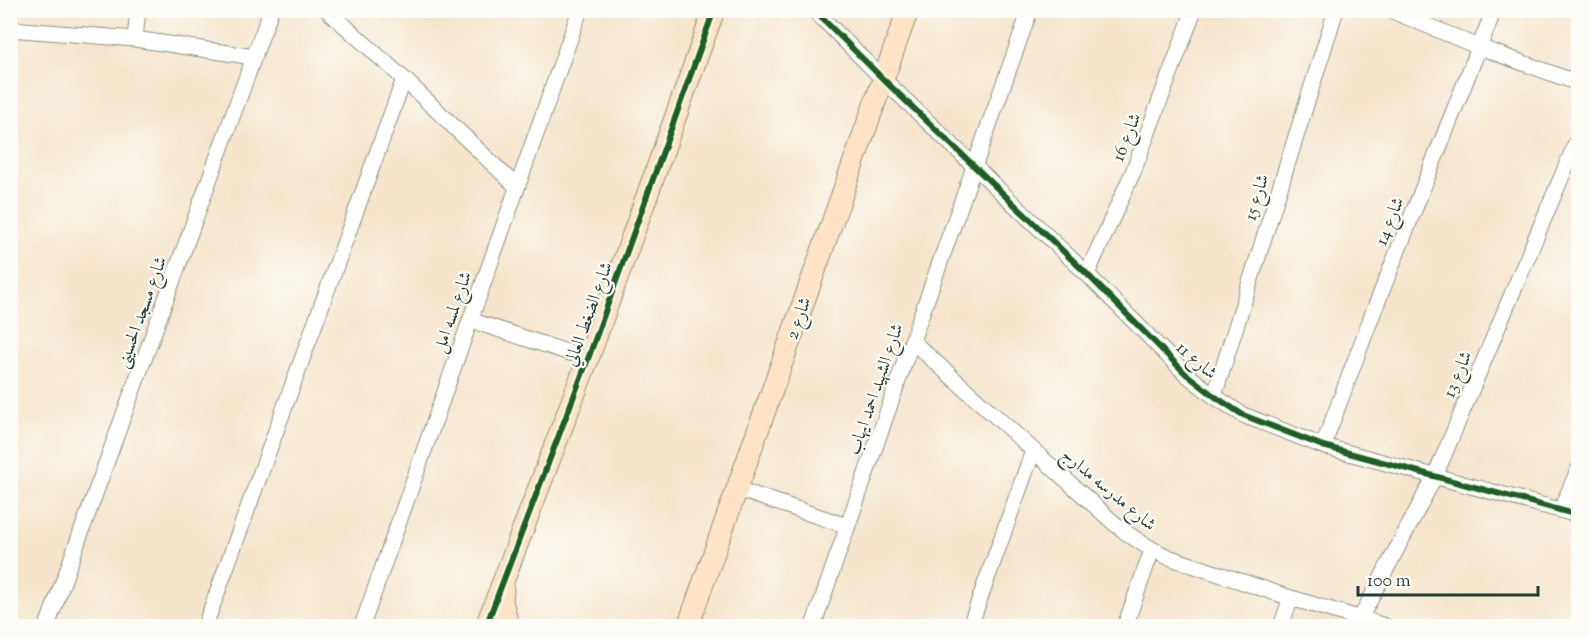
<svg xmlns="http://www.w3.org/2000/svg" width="1589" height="637" viewBox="0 0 1589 637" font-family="'Sorts Mill Goudy',Amiri,serif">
<rect width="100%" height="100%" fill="#fdfcf7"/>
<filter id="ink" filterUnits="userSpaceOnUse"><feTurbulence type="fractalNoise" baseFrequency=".0167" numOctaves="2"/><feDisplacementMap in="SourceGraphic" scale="12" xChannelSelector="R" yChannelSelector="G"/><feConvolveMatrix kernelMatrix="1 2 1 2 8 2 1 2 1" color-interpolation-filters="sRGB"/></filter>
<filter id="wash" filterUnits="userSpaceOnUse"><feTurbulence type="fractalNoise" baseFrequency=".008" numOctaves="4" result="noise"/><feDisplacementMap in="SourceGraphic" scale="24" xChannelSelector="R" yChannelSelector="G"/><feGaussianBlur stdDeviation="1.35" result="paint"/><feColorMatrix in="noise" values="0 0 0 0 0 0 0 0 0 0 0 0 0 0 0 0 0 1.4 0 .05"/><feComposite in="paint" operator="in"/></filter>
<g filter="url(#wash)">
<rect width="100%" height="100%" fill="#f5e5cc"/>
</g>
<g filter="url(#ink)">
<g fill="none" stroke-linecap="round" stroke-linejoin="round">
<!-- street casing -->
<g stroke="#8a9180" stroke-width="17">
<path id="street" d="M327,10l77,69 113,108
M814,10l69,69 204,195 99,100 28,22 29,19 80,31 255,69
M1390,10l89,37 99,36
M10,29l125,10 119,18
M135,39l3,-29
M1087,274l46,-102 61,-162
M470,320l118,39
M912,341l203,183c17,14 33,24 53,33l123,41 94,28
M1214,396l122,-386
M1323,446l50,-133 121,-303
M737,489l110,37
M1561,510l17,-40
M1360,619l75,-143 143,-338
M47,626l224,-616
M205,626l199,-547
M362,626l218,-616
M813,626l99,-285 118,-331
M970,626l63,-175
M1125,626l27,-76
M1281,626l10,-28"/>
</g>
<!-- secondary casing -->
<g stroke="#8a9180" stroke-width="23">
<path id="secondary" d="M503,590l-1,10 6,26
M486,626l102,-267 126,-349
M688,626l220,-616"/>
</g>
<!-- street -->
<use href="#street" stroke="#fff" stroke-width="15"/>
<!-- secondary -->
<use href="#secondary" stroke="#fee4c5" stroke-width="21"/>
<!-- cycleway casing -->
<g stroke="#fdfcf7" stroke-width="10">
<path id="cycleway" d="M814,10l69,69 204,195 99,100 28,22 29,19 80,31 255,69
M486,626l102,-267 126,-349"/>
</g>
<!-- cycleway -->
<use href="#cycleway" stroke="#1b5e20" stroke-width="6"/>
</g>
</g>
<g text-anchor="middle" stroke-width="4.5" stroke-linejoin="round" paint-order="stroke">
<!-- street labels -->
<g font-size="18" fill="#1f3d34" stroke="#fdfcf7">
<text transform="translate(1126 137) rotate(-68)" y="6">شارع 16</text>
<text transform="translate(1256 197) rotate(-73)" y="6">شارع 15</text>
<text transform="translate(1389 221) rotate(-68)" y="6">شارع 14</text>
<text transform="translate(141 312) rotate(-70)" y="6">شارع مسجد الحسينى</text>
<text transform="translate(452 312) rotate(-71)" y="6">شارع لمسه امل</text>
<text transform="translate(588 314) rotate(-70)" y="6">شارع الضغط العالي</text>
<text transform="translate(798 318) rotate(-70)" y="6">شارع 2</text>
<text transform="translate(1197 360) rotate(41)" y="6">شارع 11</text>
<text transform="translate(1457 374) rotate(-67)" y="6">شارع 13</text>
<text transform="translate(875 389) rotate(-71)" y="6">شارع الشهيد احمد ايهاب</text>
<text transform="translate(1109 489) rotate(40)" y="6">شارع مدرسه مدارج</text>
</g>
</g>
<!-- margin -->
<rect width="1589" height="637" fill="none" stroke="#fdfcf7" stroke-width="36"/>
<!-- scale -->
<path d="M1358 586v9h180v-9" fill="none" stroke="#1f3d34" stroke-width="3"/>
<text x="1367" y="586" font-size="18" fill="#1f3d34" stroke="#fdfcf7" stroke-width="4.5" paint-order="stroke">100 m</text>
</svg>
